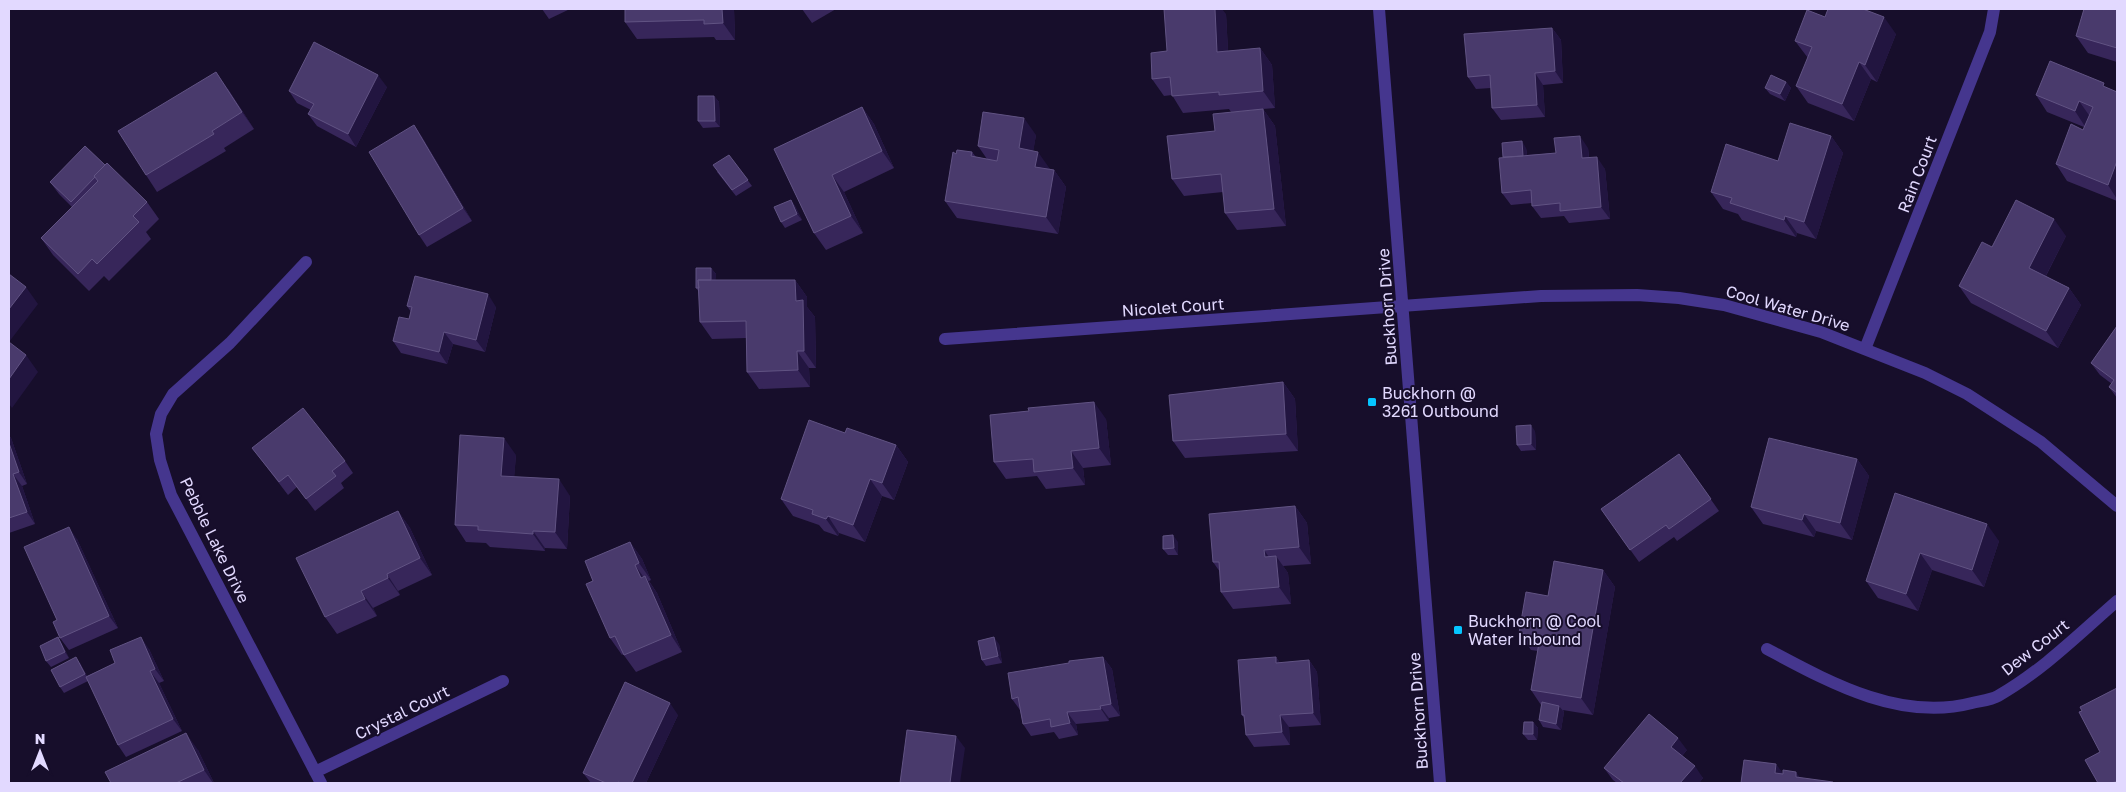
<svg xmlns="http://www.w3.org/2000/svg" width="2126" height="792" viewBox="0 0 2126 792" font-family="'Golos Text',sans-serif">
<rect width="100%" height="100%" fill="#170e2b"/>
<g fill="none" stroke-linecap="round" stroke-linejoin="round">
<!-- minor -->
<path stroke="#45368e" stroke-width="12" d="M1379,9l61,774
M306,262l-76,81 -57,51 -12,20 -5,20 4,26 11,35 150,288
M945,339l596,-43 96,-1 42,3 45,7 97,27 104,41 42,21 74,48 76,64
M1865,349l125,-317 4,-23
M1767,649c62,33 133,73 205,54 8,-2 19,-3 26,-7 44,-25 81,-62 119,-95
M315,772l188,-91"/>
</g>
<!-- wall -->
<path fill="#37265a" d="M542,9h28l-21,10z
M625,9h109l1,31h-19l-2,-3 -77,2 -12,-17z
M802,9h34l-24,14z
M2117,9v53l-29,-9 -12,-17z
M1226,14l2,37 32,-3 12,17 3,43 -12,1 12,17 11,100 -49,4 -12,-17 -2,-21 -39,4 -12,-17 43,-48 42,-21 -26,2 -2,-3 -46,4 -11,-18 -8,1 -12,-17 15,-28z
M1825,17l71,17 -19,48 -6,-3 -17,42 -46,-18 -12,-17 12,-28 -13,-17z
M1552,28l9,12 2,43 -20,2 2,32 -44,3 -9,-12 -1,-20 -15,1 -8,-12z
M1786,82l5,6 -6,13 -15,-7 -5,-6z
M387,87l-31,60 -39,-21 -9,-12 3,-4 -14,-7 -8,-12z
M2108,88l9,4v109l-50,-20 -11,-17 27,-34 1,-3 -37,-15 -11,-17z
M228,89l26,40 -30,19 2,3 -69,41 -11,-17z
M714,96l5,6 1,25 -17,1 -5,-7z
M862,107l12,17 20,44 -50,24 19,41 -37,17 -12,-17 -40,-84z
M414,125l8,12 50,84 -45,26 -8,-12z
M1036,135l-3,16 17,18 4,1 12,17 -8,47 -101,-16 -12,-17 11,-47 16,-2 4,5 11,2 -9,-13z
M1831,136l12,17 -27,86 -19,-6 -1,4 -54,-17 -4,-6 -15,-5 -12,-17z
M1526,148l1,7 29,-2 32,-5 1,9 16,12 5,50 -41,4 -5,-7 -23,2 -9,-12v-3l-21,2 -9,-12 1,-36z
M729,155l23,31 -16,10 -19,-24z
M105,165l42,37 12,17 -13,13 5,7 -42,42 -5,-5 -15,15 -36,-36 -12,-17 31,-31 -13,-13 -9,-12z
M791,200l4,6 7,14 -17,8 -4,-6z
M2066,236l-20,40 23,12 12,17 -23,43 -87,-45 -12,-17 33,-39z
M711,268l5,6 -1,6h80l12,17v10l8,10 1,51h-7l1,19 -51,2 -12,-17 -1,-34 -34,1 -12,-17 -1,-30 -3,-4z
M407,306l89,1 -11,45 -32,-8 -6,20 -46,-11 -8,-12 16,-22 2,-7z
M2117,326v72l-8,-11 3,-3 -12,-9 -9,-12z
M1283,382l12,17 3,52 -113,7 -12,-17z
M1106,419l5,46 -28,3 2,17 -39,4 -9,-13 -31,3 -12,-17z
M1535,431l1,19 -15,1 -4,-6z
M845,433l51,12 12,17 -14,38 -12,-4 -17,46 -26,-9 -1,3 -14,-5 -5,-6 -26,-9 -12,-17z
M9,435l2,3 16,46 -5,2 13,38 -26,9z
M252,448l93,13 8,12 -12,10 3,5 -29,23 -18,-24 -9,8z
M1679,454l40,57 -42,30 -3,-4 -35,25 -38,-53z
M516,455l-2,22 56,19 -3,53 -22,-1v3l-55,-4 -4,-4 -20,-1 -11,-17z
M1857,459l12,17 -17,64 -36,-9 -2,6 -51,-13 -12,-17z
M1895,493l104,48 -15,46 -52,-17 -14,41 -40,-13 -12,-17z
M1295,506l12,17 4,41 -28,2 5,7 3,31 -58,5 -12,-17 -1,-20 -7,-10z
M398,511l12,17 22,47 -34,16 2,4 -27,13 4,8 -40,18 -12,-17z
M77,539l41,89 -49,22 -9,-12 -3,-18z
M630,542l12,17 9,21 -2,1 8,12 25,59 -46,20 -13,-18 -1,1 -12,-17z
M1178,542v13h-10l-5,-6z
M1603,570l12,17 -22,128 -30,-5 1,2 -3,18 -18,-3 -4,-7 2,-15 -10,-15 7,-39 -7,-1 -12,-17 29,-37z
M58,637l4,7 7,14 -18,9 -5,-6z
M999,644l3,19 -16,3 -4,-6z
M149,649l15,32 -5,2 23,48 -56,26 -8,-12 -30,-64 -24,12 -4,-6 20,-24 7,13z
M1103,657l9,12 8,47 -11,2v3l-33,3 2,11 -19,4 -5,-7 -23,4 -8,-12 -3,-14 -8,-11z
M1276,657l4,6 29,-3 8,12 4,53 -32,2 1,18 -36,2 -8,-12 -1,-16 -3,-4z
M678,715l-32,68h-55l-8,-10z
M1533,722l5,6 -1,12h-9l-5,-6z
M198,750l16,33h-103z
M1687,750l-5,6 21,22 -4,5h-82l-4,-3 -9,-12z"/>
<!-- shaded-wall -->
<path fill="#221540" d="M722,9h12l1,31 -12,-17z
M1215,9h7l4,5 3,55 -12,-17z
M1884,17l12,17 -19,48 -12,-17z
M1552,28l9,12 2,43 -8,-12z
M1260,48l12,17 3,43 -12,-17z
M1859,62l12,17 -17,42 -12,-17z
M216,72l12,17 26,40 -12,-17z
M1535,73l8,12 2,32 -8,-12z
M378,75l9,12 -31,60 -8,-13z
M1786,82l5,6 -6,13 -5,-7z
M714,96l5,6 1,25 -5,-6z
M2079,101l12,17 -5,10 -11,-17z
M862,107l12,17 20,44 -12,-17z
M1263,109l12,17 11,100 -12,-17z
M1024,118l12,17 -5,30 -12,-17z
M414,125l8,12 50,84 -9,-13z
M1580,136l8,12 2,22 -8,-12z
M1831,136l12,17 -27,86 -12,-17z
M1522,141l4,7 2,14 -5,-6z
M1038,152l12,17 -15,-2z
M1597,157l8,12 5,50 -9,-12z
M2117,161v38l-9,-14z
M1054,170l12,17 -8,47 -12,-17z
M832,175l12,17 19,41 -12,-17z
M791,200l4,6 7,14 -5,-6z
M1785,216l12,17 -1,4 -12,-17z
M2054,219l12,17 -25,49 -12,-17z
M711,268l5,6 -1,20 -4,-6z
M795,280l12,17v10l8,10 1,51 -12,-17 -8,-50z
M26,287l12,17 -29,38v-33z
M2069,288l12,17 -23,43 -12,-17z
M488,294l8,13 -11,45 -9,-12z
M444,332l9,12 -6,20 -8,-12z
M797,351l12,17 1,19 -12,-17z
M26,355l12,17 -26,36 -3,-4v-25z
M1283,382l12,17 3,52 -12,-17z
M1094,402l12,17 5,46 -12,-17z
M1531,425l4,6 1,19 -5,-6z
M9,435l2,3 16,46 -8,-12 -10,-29z
M504,438l12,17 -3,38 -12,-17z
M896,445l12,17 -14,38 -12,-17z
M1071,451l12,17 2,17 -12,-17z
M1857,459l12,17 -17,64 -12,-17z
M13,474l9,12 13,38 -8,-12z
M559,479l11,17 -3,53 -12,-17z
M870,479l12,17 -17,46 -12,-17z
M1295,506l12,17 4,41 -12,-17z
M398,511l12,17 22,47 -12,-17z
M1804,514l12,17 -2,6 -12,-17z
M828,516l11,17 -1,3 -12,-17z
M1987,524l12,17 -15,46 -12,-17z
M69,527l8,12 41,89 -9,-12z
M533,531l12,17v3l-12,-17z
M1173,535l5,7v13l-4,-7z
M630,542l12,17 9,21 -12,-17z
M1264,550l12,17 -11,-10z
M1920,553l12,17 -14,41 -12,-17z
M1276,556l12,17 3,31 -12,-17z
M635,565l12,17 -6,-4z
M1603,570l12,17 -22,128 -12,-17z
M387,574l11,17 2,4 -12,-17z
M645,576l12,17 25,59 -11,-17z
M361,591l12,17 4,8 -12,-17z
M58,637l4,7 7,14 -4,-6z
M141,637l8,12 15,32 -9,-12z
M994,637l5,7 3,19 -4,-7z
M76,657l4,6 9,17 -4,-6z
M1103,657l9,12 8,47 -9,-12z
M1276,657l8,12 -8,-6z
M1309,660l8,12 4,53 -8,-12z
M150,671l9,12 23,48 -9,-12z
M670,703l8,12 -32,68h-14z
M1100,706l9,12v3l-8,-12z
M1559,706l5,6 -3,18 -5,-6z
M1067,712l9,12 2,11 -8,-12z
M1280,715l9,12 1,18 -8,-13z
M1533,722l5,6 -1,12 -4,-6z
M186,733l12,17 16,33h-1l-9,-13z
M956,736l9,12 -5,35h-10z
M1678,738l9,12 -8,9 -8,-12z
M1776,764l9,12 -10,-3z
M1695,766l8,12 -4,5h-19z
M1796,772l8,11 -8,-6z"/>
<!-- building -->
<path fill="#493a6c" stroke="#615383" d="M625,9h97l1,14 -19,1v-4l-79,2z
M1164,9h51l2,43 43,-4 3,43 -44,4v-3l-47,4 -2,-19 -18,2 -1,-26 16,-2z
M1828,9h35l21,8 -19,48 -6,-3 -17,42 -46,-18 16,-39 -17,-6 12,-31 18,7z
M2084,9h33v39l-41,-12z
M1552,28l3,43 -20,2 2,32 -45,3 -2,-33 -22,2 -4,-43z
M314,42l64,33 -30,59 -40,-20 6,-10 -25,-13z
M2050,61l54,22 -1,3 14,6v69l-9,24 -52,-21 15,-40 12,6 10,-23 -14,-6 -4,10 -39,-16z
M216,72l26,40 -30,19 2,3 -68,41 -28,-44z
M1771,75l15,7 -6,12 -15,-6z
M698,96h16l1,25h-17z
M862,107l20,44 -50,24 19,41 -37,17 -40,-84z
M1263,109l11,100 -49,4 -4,-39 -49,5 -5,-43 48,-5 -2,-17z
M983,112l41,6 -5,30 19,4 -3,15 19,3 -8,47 -101,-16 8,-49 3,2 1,-4 15,2 -1,4 26,5 2,-11 -21,-4z
M1790,123l41,13 -27,86 -19,-6 -1,4 -54,-17 2,-5 -21,-6 15,-48 52,17z
M414,125l49,83 -44,27 -50,-83z
M1580,136l2,22 15,-1 4,50 -41,4v-8l-28,3 -1,-16 -29,3 -3,-35 57,-5 -2,-15z
M1522,141l1,15 -20,1 -1,-14z
M85,146l20,19 -11,11 1,1 -24,25 -21,-20z
M729,155l19,25 -16,10 -19,-25z
M107,163l40,39 -14,14 6,6 -42,42 -5,-5 -14,15 -37,-36 57,-57 -4,-5z
M791,200l6,14 -16,8 -7,-15z
M2016,200l38,19 -25,49 40,20 -23,43 -87,-45 23,-44 10,5z
M696,268h15v12h-13l1,8h-3z
M9,274l17,13 -17,22z
M415,276l73,18 -12,46 -32,-8 -5,20 -46,-11 6,-24 10,2 3,-12 -5,-1z
M698,280h97l1,21 7,-1 1,51h-7l1,19 -51,2 -1,-51 -46,1z
M2117,326v67l-8,-6 5,-7 -23,-17z
M9,342l17,13 -17,24z
M1283,382l3,52 -113,7 -4,-46z
M1094,402l5,46 -28,3 2,17 -39,4 -1,-13 -39,3 -4,-47 39,-4 -1,-3z
M303,408l42,53 -13,10 4,5 -30,23 -18,-24 -9,7 -27,-34z
M809,420l36,13 2,-5 49,17 -14,38 -12,-4 -17,46 -25,-9 -2,3 -14,-5 1,-4 -32,-11z
M1531,425v19l-14,1 -1,-19z
M460,435l44,3 -3,38 58,3 -4,53 -22,-1v3l-55,-4v-4l-23,-1z
M1769,438l88,21 -17,64 -36,-9 -2,6 -51,-13z
M9,443l10,29 -6,2 14,38 -18,6z
M1679,454l32,45 -42,30 -3,-4 -36,25 -29,-41z
M1895,493l92,31 -15,46 -52,-17 -14,41 -40,-13z
M1295,506l4,41 -35,3 1,7 11,-1 3,31 -58,5 -2,-30h-6l-4,-48z
M398,511l22,47 -33,16 1,4 -27,13 4,8 -40,18 -29,-59z
M69,527l40,89 -49,22 -7,-16 4,-2 -33,-73z
M1173,535l1,13 -11,1v-13z
M630,542l9,21 -4,2 6,13 4,-2 26,59 -47,20 -9,-19 -5,2 -24,-54 7,-3 -8,-20z
M1554,561l49,9 -22,128 -50,-8 9,-53 -21,-4 7,-41 22,4z
M58,637l7,15 -19,9 -6,-15z
M141,637l14,32 -5,2 23,48 -55,26 -32,-68 29,-14 -5,-13z
M994,637l4,19 -16,4 -4,-19z
M76,657l9,17 -25,13 -9,-17z
M1103,657l8,47 -11,2 1,3 -34,3 3,11 -19,4 -1,-8 -27,5 -5,-27 -6,2 -4,-26 61,-10v-2z
M1276,657v6l33,-3 4,53 -33,2 2,17 -36,3 -2,-20h-2l-4,-55z
M625,682l45,21 -38,80h-11l-3,-1 -1,1h-11l-23,-10z
M2117,688v94v-1l-5,2h-14l-13,-23 15,-8 -21,-40 3,-1 -2,-4z
M1542,702l17,4 -3,18 -17,-4z
M1649,714l29,24 -7,9 24,19 -15,17h-56l-20,-15z
M1524,722h9v12h-10z
M907,730l49,6 -6,47h-50z
M186,733l18,37 -28,13h-65l-6,-11z
M1744,760l32,4 -1,9 8,1v-4l13,2v5l37,5v1h-92z"/>
<!-- markers -->
<g fill="#05c5ff" stroke="#170e2b" stroke-width="2">
<rect x="1367" y="397" width="10" height="10" rx="2.5"/>
<rect x="1453" y="625" width="10" height="10" rx="2.5"/>
</g>
<g text-anchor="middle" stroke-width="4" stroke-linejoin="round" paint-order="stroke">
<!-- street labels -->
<g font-size="16" fill="#e2d9ff" stroke="#170e2b">
<text transform="translate(1917 174) rotate(-69)" y="6">Rain Court</text>
<text transform="translate(1173 307) rotate(-4)" y="6">Nicolet Court</text>
<text transform="translate(1387 307) rotate(-94)" y="6">Buckhorn Drive</text>
<text transform="translate(1788 308) rotate(16)" y="6">Cool Water Drive</text>
<text transform="translate(215 540) rotate(64)" y="6">Pebble Lake Drive</text>
<text transform="translate(2035 647) rotate(-38)" y="6">Dew Court</text>
<text transform="translate(1418 711) rotate(-94)" y="6">Buckhorn Drive</text>
<text transform="translate(402 712) rotate(-26)" y="6">Crystal Court</text>
</g>
<!-- poi labels -->
<g font-size="16" fill="#e2d9ff" stroke="#170e2b" text-anchor="start">
<text x="1382" y="399">Buckhorn @<tspan x="1382" dy="18">3261 Outbound</tspan></text>
<text x="1468" y="627">Buckhorn @ Cool<tspan x="1468" dy="18">Water Inbound</tspan></text>
</g>
</g>
<!-- border -->
<rect width="2126" height="792" fill="none" stroke="#e2d9ff" stroke-width="20"/>
<!-- north arrow -->
<g transform="translate(40 752)" stroke="#170e2b" stroke-width="4" paint-order="stroke">
<path d="M0-4L9 19L0 12L-9 19Z" fill="#e2d9ff"/>
<text y="-8" font-size="14" font-weight="bold" text-anchor="middle" fill="#e2d9ff">N</text>
</g>
</svg>
